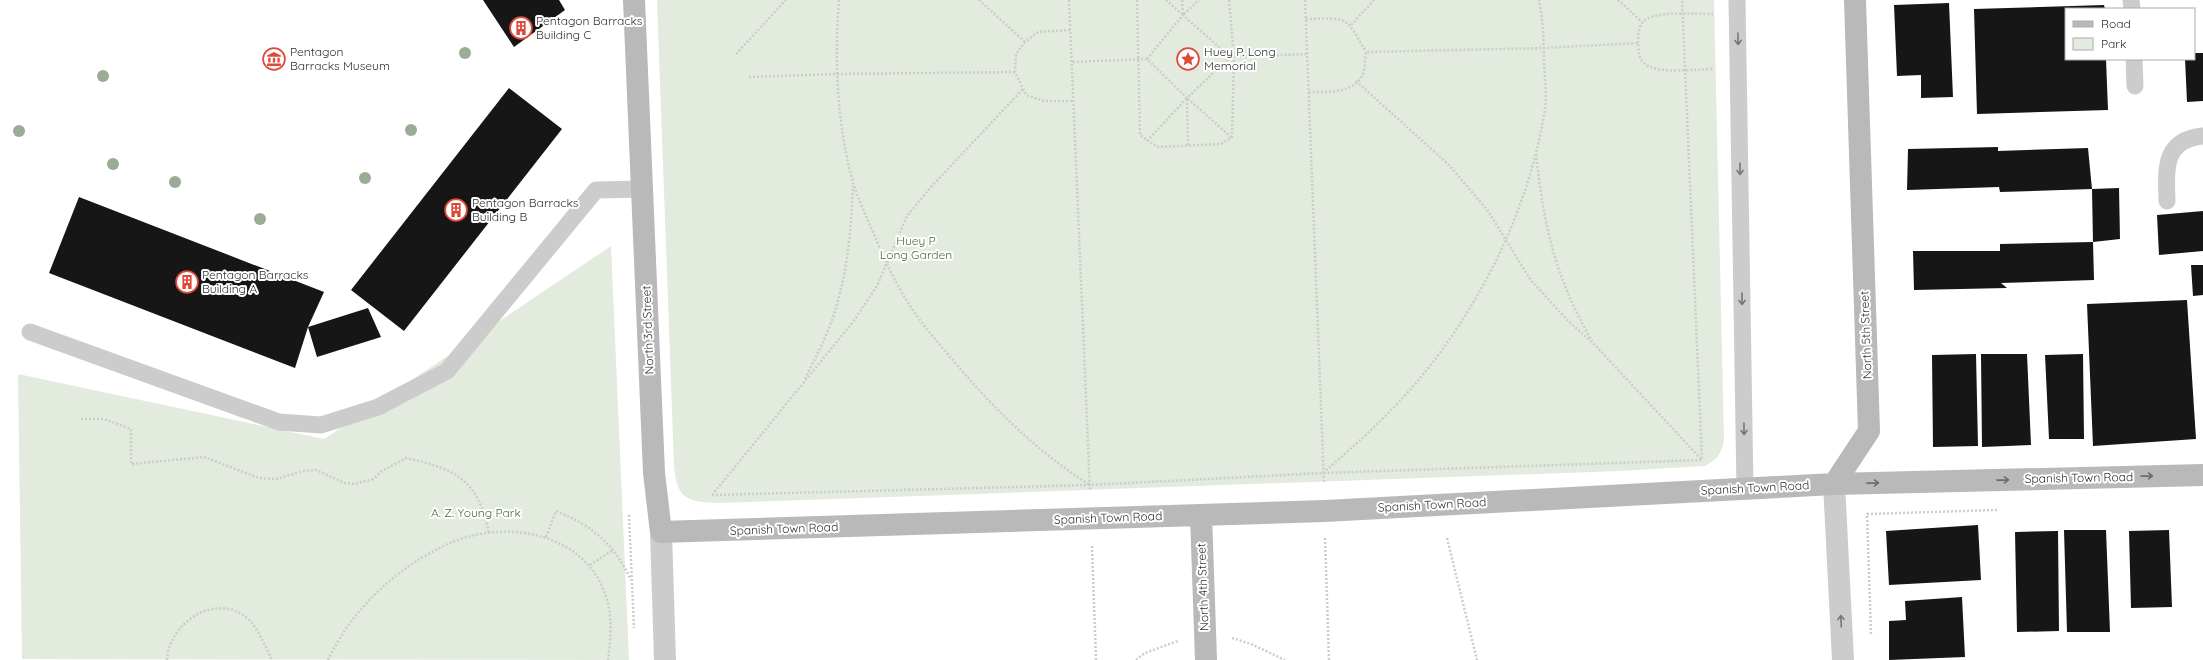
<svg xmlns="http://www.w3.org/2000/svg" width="2203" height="660" viewBox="0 0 2203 660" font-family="Quicksand,sans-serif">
<rect width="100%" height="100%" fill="#fff"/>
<!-- green -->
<path fill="#e2ebdd" d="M657,0h1057l10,439c-2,14 -6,20 -19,27l-85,5 -901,32c-33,-1 -42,-4 -45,-38z
M611,246l18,414 -607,-1 -4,-285 306,65z"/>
<!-- building -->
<path fill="#161616" d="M483,0h76l6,10 -51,37z
M1949,3l4,94 -32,1v-23l-24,1 -3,-71z
M2104,5l1,4h-39v50h40l2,51 -131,4 -3,-105z
M2194,53h9v48l-16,1 -2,-43h9z
M509,88l53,41 -158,202 -53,-41z
M1998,147v4l90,-3 4,41 27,-1 1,51 -27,3 1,38 -93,3 6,5 -93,2 -1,-39h87v-7l93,-2 -1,-53 -92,3 -1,-5 -92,3 1,-41z
M79,197l245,95 -16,35 -13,41 -246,-95z
M2203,211v40l-44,4 -2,-40z
M2191,265h12v30l-10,1z
M2187,300l9,139 -103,7 -6,-142z
M368,308l13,29 -64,20 -9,-30z
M1976,354l2,92 -45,1 -1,-92z
M1981,354h46l4,91 -49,2z
M2083,354l1,85h-35l-4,-84z
M1978,525l3,55 -92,5 -3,-54z
M2064,530h42l4,102h-43z
M2169,530l3,77 -41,1 -2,-77z
M2058,531l1,100 -42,1 -2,-100z
M1962,597l3,60 -76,3v-39l17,-1 -1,-19z"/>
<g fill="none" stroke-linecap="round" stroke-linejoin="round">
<!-- path -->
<path stroke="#ccc" stroke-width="2.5" stroke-dasharray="2 2" stroke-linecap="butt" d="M839,0c-5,61 -2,123 14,183 4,14 11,27 16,40 11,25 21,50 35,73 13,23 31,43 48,63 40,48 85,93 138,126
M979,0l46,42
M1069,0l21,491
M1137,0l3,135 17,12 64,-3 11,-7 2,-80 -5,-57
M1166,0l17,15 16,-15
M1182,0l1,15
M1305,0l19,483
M1618,0l24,22
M1306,19c42,-1 39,-4 60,33
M1351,25l23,-25
M1070,30l-32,2 -13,10 -9,12 -1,18 11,23 18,6h30
M1638,43c0,-7 0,-15 5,-21 10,-12 54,-8 70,-8
M736,54l50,-54
M1147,59l36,-44 47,42
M1073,62l74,-3 40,39 43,-41 78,-3
M749,77l87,-3 179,-2
M1356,81l93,84 39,46 42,68 38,42 25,22 109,117
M1309,92c18,0 45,2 54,-18 2,-6 2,-16 3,-22l178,-4 94,-5c1,8 0,15 6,20 11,12 53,6 69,6
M1187,99l1,48
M1147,141l40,-43 44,39
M1536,154c8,73 19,123 56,187
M805,379c9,-19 19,-37 26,-56 16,-44 20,-91 22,-137
M81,419h23l27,10v35l73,-7 55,21 17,1 28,-8 12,-1 29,13 9,1 19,-5 9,-8 24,-13c51,11 72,22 83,75
M1323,473c42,-36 84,-75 116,-119 53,-72 92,-156 106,-245 2,-15 0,-31 -1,-46 0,-21 -1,-43 -5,-63
M712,495l378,-10 233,-12 379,-13 -20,-460
M712,495l141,-173 24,-36 30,-70 24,-29 92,-98
M629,515l5,113
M546,537l10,-26c37,15 58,33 75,69
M1325,538l4,122
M1447,538l30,122
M1092,546l4,114
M590,565l23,-15
M1871,634l-4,-120 130,-4
M1232,638l19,6 34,16
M167,660c2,-38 51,-70 82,-40 10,10 17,28 23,40
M328,660c24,-51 69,-93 120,-116 54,-25 133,-13 156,47 9,21 7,47 4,69
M1136,660l9,-7 33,-12"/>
<!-- lane -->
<path stroke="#ccc" stroke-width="17" d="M1737,0l8,488
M2131,0l1,9
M2134,59l1,27
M2167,201c-1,-32 -4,-61 36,-65
M30,332l249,90 42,3 57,-18 69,-36 149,-181 47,-1"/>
<!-- street -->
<path stroke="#ccc" stroke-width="22" d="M1834,484l9,176
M661,532l4,128"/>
<!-- secondary -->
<path stroke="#b9b9b9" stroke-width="22" d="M634,0l20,473 7,59 664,-21 509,-27 369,-9
M1834,484l35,-53 -14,-431
M1201,515l5,145"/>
</g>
<!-- trees -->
<g fill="#9bac95">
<circle cx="465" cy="53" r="6"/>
<circle cx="103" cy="76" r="6"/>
<circle cx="411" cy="130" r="6"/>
<circle cx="19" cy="131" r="6"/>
<circle cx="113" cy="164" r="6"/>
<circle cx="365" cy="178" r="6"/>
<circle cx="175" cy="182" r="6"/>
<circle cx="260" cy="219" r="6"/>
</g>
<!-- one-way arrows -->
<defs><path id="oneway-shaft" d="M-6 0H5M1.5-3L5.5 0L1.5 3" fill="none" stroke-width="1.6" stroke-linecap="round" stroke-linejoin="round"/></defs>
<g stroke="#767676">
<use href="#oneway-shaft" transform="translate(1738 39) rotate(89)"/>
<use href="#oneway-shaft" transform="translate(1740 169) rotate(89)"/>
<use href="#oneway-shaft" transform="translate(1742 299) rotate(89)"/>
<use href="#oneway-shaft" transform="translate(1744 429) rotate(89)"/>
<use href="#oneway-shaft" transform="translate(1841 621) rotate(-93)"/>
</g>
<g stroke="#6d6d6d">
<use href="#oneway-shaft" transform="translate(2147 476) rotate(-1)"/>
<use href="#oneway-shaft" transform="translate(2003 480) rotate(-1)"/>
<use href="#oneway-shaft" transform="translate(1873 483) rotate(-1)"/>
</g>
<!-- icons -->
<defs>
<g id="building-ring" transform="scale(1.15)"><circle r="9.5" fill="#fff" stroke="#de4a39" stroke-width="1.5"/><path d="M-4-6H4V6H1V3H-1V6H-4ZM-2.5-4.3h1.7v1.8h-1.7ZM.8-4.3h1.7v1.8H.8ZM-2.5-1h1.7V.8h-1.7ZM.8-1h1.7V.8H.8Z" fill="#de4a39"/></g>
<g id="museum-ring" transform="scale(1.15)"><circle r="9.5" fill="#fff" stroke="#de4a39" stroke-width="1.5"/><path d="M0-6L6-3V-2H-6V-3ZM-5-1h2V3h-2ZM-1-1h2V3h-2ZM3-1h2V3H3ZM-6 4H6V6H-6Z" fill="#de4a39"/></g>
<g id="sight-ring" transform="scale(1.15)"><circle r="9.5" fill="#fff" stroke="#de4a39" stroke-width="1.5"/><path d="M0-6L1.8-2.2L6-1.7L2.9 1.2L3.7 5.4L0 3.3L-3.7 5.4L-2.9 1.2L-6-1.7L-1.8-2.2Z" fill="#de4a39"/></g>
</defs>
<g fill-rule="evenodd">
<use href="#building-ring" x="521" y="28"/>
<use href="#museum-ring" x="274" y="59"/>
<use href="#sight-ring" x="1188" y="59"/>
<use href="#building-ring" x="456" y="210"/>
<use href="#building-ring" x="187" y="282"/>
</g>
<g text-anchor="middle" stroke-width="4" stroke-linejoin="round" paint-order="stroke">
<!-- poi labels -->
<g font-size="12" fill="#2f2f2f" stroke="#fff" text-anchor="start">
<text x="536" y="25">Pentagon Barracks<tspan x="536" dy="14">Building C</tspan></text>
<text x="290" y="56">Pentagon<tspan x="290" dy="14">Barracks Museum</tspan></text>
<text x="1204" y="56">Huey P. Long<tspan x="1204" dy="14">Memorial</tspan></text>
<text x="472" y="207">Pentagon Barracks<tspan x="472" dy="14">Building B</tspan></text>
<text x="202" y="279">Pentagon Barracks<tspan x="202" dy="14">Building A</tspan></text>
</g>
<!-- park labels -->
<g font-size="12" fill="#4a693e" stroke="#fff">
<text x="916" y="245">Huey P<tspan x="916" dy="14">Long Garden</tspan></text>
<text x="476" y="517">A. Z. Young Park</text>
</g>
<!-- street labels -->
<g font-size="12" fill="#2f2f2f" stroke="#fff">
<text transform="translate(648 330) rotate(-92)" y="4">North 3rd Street</text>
<text transform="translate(1866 335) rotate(-92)" y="4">North 5th Street</text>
<text transform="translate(2079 478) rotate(-1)" y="4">Spanish Town Road</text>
<text transform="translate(1755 488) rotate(-3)" y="4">Spanish Town Road</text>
<text transform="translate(1432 505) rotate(-3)" y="4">Spanish Town Road</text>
<text transform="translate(1108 518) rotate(-2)" y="4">Spanish Town Road</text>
<text transform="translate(784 529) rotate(-2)" y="4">Spanish Town Road</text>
<text transform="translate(1203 587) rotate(-92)" y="4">North 4th Street</text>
</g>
</g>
<!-- legend -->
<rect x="2065" y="8" width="130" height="52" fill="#ffffff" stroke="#acacac"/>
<rect x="2073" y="21" width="20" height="6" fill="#b9b9b9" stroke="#acacac"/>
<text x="2101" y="28" font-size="12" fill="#2f2f2f">Road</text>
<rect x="2073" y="38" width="20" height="12" fill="#e2ebdd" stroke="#acacac"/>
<text x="2101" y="48" font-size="12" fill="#2f2f2f">Park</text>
</svg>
